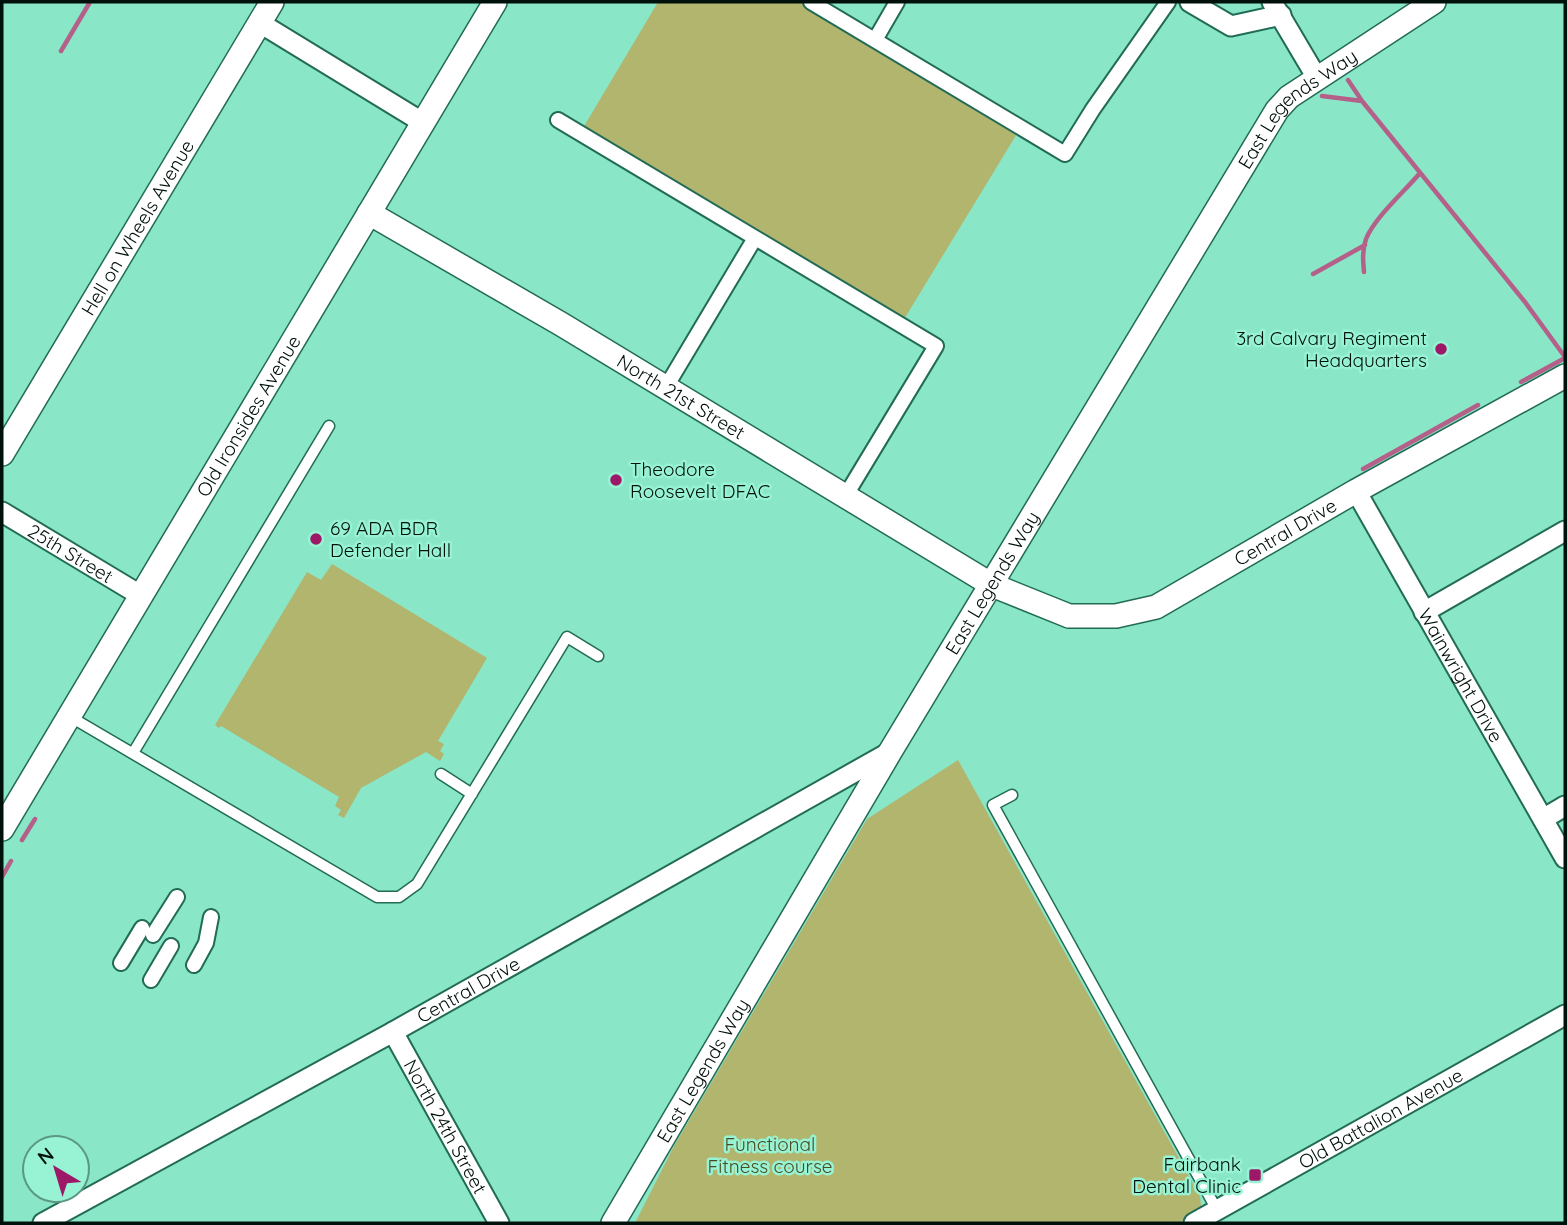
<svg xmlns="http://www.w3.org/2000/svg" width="1567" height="1225" viewBox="0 0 1567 1225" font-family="Quicksand,sans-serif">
<rect width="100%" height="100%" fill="#89e6c7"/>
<!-- green -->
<path fill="#b2b56e" d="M658,2h142l218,130 -115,189 -320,-193z
M332,564l155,94 -49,83 6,3 -4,7 4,3 -4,7 -14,-9 -65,36 -17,30 -6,-3 3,-5 -6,-4 4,-9 -118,-71 -2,2 -4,-3 92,-153 14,8z
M958,760l242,436 1,9 -2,7 -21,11h-543l39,-77 193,-327z"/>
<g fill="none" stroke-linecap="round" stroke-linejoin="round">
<!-- stream -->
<path stroke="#b46089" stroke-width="4.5" d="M61,51l29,-49
M1348,80l14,21 163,201 40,55
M1322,96l40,5
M1364,272c-1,-11 -2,-22 2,-33 9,-22 39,-48 54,-66
M1313,274l52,-29
M1521,382l44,-24
M1363,469l115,-64
M22,840l13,-21
M2,877l9,-16"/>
<!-- service casing -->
<g stroke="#226b56" stroke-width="13">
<path id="service" d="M69,716l308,181h22l18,-13 150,-247 31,19
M133,753l196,-327
M441,774l31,20
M1012,795l-19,10 224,405"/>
</g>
<!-- pedestrian casing -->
<g stroke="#226b56" stroke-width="18">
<path id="pedestrian" d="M811,2l254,152 28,-45 75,-107
M875,40l22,-38
M558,120l378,226 -90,149
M666,387l89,-149
M153,935l24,-38
M121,963l21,-35
M194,965l12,-22 5,-26
M151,980l20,-34"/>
</g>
<!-- minor casing -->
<g stroke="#226b56" stroke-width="23">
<g id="minor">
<path d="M1190,2l41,24 50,-11"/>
<path d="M1272,2l45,76"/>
<path d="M260,23l162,99"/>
<path id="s1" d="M1356,491l209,367"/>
<path id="s2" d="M2,512l138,83"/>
<path d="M1424,612l141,-81"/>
<path d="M1543,819l22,-13"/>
<path id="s3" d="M393,1032l106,191"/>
<path id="s4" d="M43,1223l350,-191 497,-280"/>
<path id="s5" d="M1194,1223l371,-208"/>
</g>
</g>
<!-- tertiary casing -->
<g stroke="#226b56" stroke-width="26">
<g id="tertiary">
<path id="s6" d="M369,213l192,111 431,261 77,31h47l40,-9 200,-116 209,-115"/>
<path id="s7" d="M2,454l270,-452"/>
<path id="s8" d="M2,829l493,-827"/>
<path id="s9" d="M613,1223l277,-471 387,-642 12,-13 145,-95"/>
</g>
</g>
<!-- service -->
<use href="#service" stroke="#fff" stroke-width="10"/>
<!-- pedestrian -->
<use href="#pedestrian" stroke="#fff" stroke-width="14"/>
<!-- minor -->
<use href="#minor" stroke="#fff" stroke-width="19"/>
<!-- tertiary -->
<use href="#tertiary" stroke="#fff" stroke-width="23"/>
</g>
<!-- markers -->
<g fill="#9e1868" stroke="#97f3d4" stroke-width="2.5">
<circle cx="1441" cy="349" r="7"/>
<circle cx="616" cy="480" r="7"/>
<circle cx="316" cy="539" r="7"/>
<rect x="1248" y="1168" width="14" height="14" rx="3.5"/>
</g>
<g text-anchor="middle" stroke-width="5" stroke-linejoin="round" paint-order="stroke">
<!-- street labels -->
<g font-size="19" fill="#00100a" stroke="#97f3d4">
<text dy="7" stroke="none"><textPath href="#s9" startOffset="1311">East Legends Way</textPath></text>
<text dy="7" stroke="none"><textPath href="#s7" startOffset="264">Hell on Wheels Avenue</textPath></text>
<text dy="7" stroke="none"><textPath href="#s6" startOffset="362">North 21st Street</textPath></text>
<text dy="7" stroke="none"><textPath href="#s8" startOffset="481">Old Ironsides Avenue</textPath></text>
<text dy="7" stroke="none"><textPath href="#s6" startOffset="1046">Central Drive</textPath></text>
<text dy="7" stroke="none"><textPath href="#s2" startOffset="80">25th Street</textPath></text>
<text dy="7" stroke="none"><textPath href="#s9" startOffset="744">East Legends Way</textPath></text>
<text dy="7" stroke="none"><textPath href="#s1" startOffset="212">Wainwright Drive</textPath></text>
<text dy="7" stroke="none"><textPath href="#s4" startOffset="485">Central Drive</textPath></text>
<text dy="7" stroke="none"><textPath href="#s9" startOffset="177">East Legends Way</textPath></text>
<text dy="7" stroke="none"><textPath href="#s5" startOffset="214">Old Battalion Avenue</textPath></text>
<text dy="7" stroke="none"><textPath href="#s3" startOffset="108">North 24th Street</textPath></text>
</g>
<!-- poi labels -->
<g font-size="19" fill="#00100a" stroke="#97f3d4" text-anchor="end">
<text x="1427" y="345">3rd Calvary Regiment<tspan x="1427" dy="22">Headquarters</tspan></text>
<text x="630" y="476" text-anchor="start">Theodore<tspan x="630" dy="22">Roosevelt DFAC</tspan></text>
<text x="330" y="535" text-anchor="start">69 ADA BDR<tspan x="330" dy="22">Defender Hall</tspan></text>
<text x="1241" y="1171">Fairbank<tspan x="1241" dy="22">Dental Clinic</tspan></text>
</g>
<!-- park labels -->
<g font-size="19" fill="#4a4b23" stroke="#97f3d4">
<text x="770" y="1151">Functional<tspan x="770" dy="22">Fitness course</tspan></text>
</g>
</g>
<!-- border -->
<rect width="1567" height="1225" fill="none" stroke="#00100a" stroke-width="7"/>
<!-- north arrow -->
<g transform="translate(56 1169) rotate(322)"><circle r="33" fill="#97f3d4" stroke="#5b9883" stroke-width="2"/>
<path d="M0-5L12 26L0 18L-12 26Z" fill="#9e1868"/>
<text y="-10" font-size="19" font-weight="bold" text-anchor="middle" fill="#00100a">N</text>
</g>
</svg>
